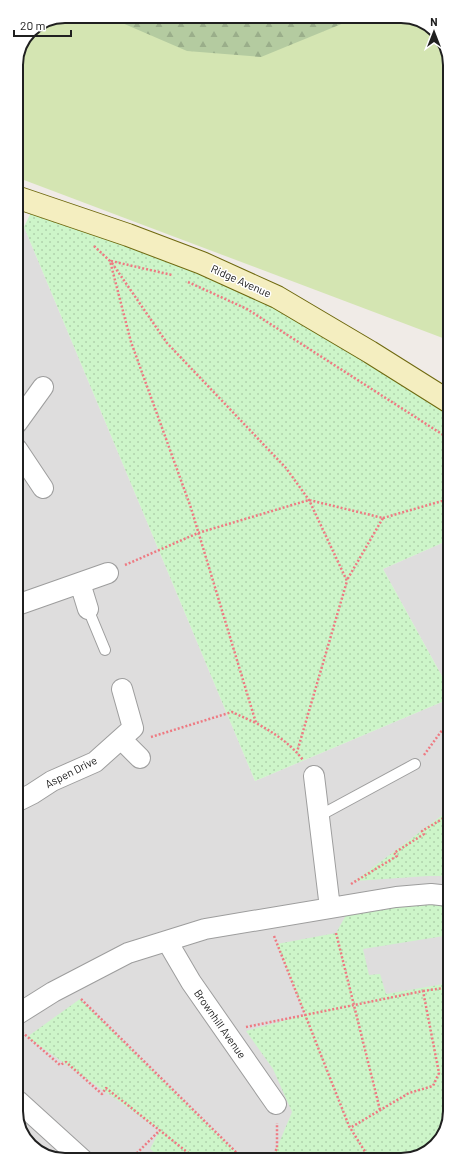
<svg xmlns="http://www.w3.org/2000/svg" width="466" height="1176" viewBox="0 0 466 1176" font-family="Barlow,sans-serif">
<defs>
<pattern id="forest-firs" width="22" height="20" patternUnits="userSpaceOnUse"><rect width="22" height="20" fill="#b4cba0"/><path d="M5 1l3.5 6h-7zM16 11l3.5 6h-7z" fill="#9aae8a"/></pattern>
<pattern id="park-dots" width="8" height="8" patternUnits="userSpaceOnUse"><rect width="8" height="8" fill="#cdf5c9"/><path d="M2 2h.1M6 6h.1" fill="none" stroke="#b0d2ac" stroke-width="1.8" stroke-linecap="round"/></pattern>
</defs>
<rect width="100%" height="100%" fill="#f0ebe7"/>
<!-- residential -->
<path fill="#dedddd" d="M16,224l8,3 231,554 194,-82 1,412 -10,30 -23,16 -355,3 -27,-10 -16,-23z
M449,540v149l-66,-120z"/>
<!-- grass -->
<path fill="#d4e5b2" d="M65,16h339l27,10 16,23 1,291 -432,-163v-115l15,-32z"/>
<!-- forest -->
<path fill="url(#forest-firs)" d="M106,16h255l-100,41 -74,-6z"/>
<!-- park -->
<path fill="url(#park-dots)" d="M35,204l167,59 246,138 1,139 -66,29 66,120v10l-194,82 -231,-554z
M449,810v66h-21l-73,5z
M449,901l1,34 -87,14 6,26 11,-1 6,20 64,-11 -2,34 2,-1v95l-10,30 -23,16 -145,1 5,-10 15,-36 -19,-43 -27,-38 59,-16 -28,-71 59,-11 10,-18 31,-8z
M80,999l163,160h-81l-12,-10 10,-19 -133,-93z"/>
<!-- parking -->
<path fill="#dcdcdc" d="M150,1149l12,10h-25z"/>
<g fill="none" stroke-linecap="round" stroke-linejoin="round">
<!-- lane casing -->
<g stroke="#9d9d9d" stroke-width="12">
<path id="lane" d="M88,609l17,41
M319,816l96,-52"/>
</g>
<!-- street casing -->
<g stroke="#9d9d9d" stroke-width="22">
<path id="street" d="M17,423l26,-36
M17,449l26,39
M80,583l8,26
M17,605l91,-32
M121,739l19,19
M314,776l16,132
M18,801l14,-7 20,-13 43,-19 38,-34 -11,-39
M167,941l24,41 85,122
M18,1014l35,-22 75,-39 77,-24 191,-32 35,-3 18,2
M18,1101l65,59"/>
</g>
<!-- secondary casing -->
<g stroke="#6f690f" stroke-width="24">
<path id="secondary" d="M16,197l112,38 74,28 75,34 93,55 78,49"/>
</g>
<!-- path -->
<path stroke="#ee7a82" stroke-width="2.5" stroke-dasharray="2 2" stroke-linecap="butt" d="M94,246l16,15 21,81 60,166 65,215c18,10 34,20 47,37
M111,261l61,14
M112,263l55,80 119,125 23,32 38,81 -50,171
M188,282l59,27 201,129
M383,518l66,-19
M125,565l73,-32 111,-33 74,18 -36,62
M151,737l81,-25 24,11
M424,755l19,-26 6,-5
M351,884l46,-28 -3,-3 30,-19 -2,-3 27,-16
M336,933l44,177
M274,936l75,190 20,32
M423,991l27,-4
M81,999l162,160
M246,1027l177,-36 16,82 -6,13 -24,7 -59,35
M22,1032l38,33 6,-3 36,32 4,-6 90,71
M272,1158l5,-10v-25
M131,1159l29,-29"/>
<!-- lane -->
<use href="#lane" stroke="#fff" stroke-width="10"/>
<!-- street -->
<use href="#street" stroke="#fff" stroke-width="20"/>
<!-- secondary -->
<use href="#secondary" stroke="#f4eec0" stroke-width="22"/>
</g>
<g text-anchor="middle" stroke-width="3" stroke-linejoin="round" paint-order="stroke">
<!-- street labels -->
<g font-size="11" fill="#202020" stroke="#fff">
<text transform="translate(241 281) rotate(24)" y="4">Ridge Avenue</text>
<text transform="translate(71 772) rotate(-27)" y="4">Aspen Drive</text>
<text transform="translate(220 1024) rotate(55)" y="4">Brownhill Avenue</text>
</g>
</g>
<!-- crop -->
<path d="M0 0H466V1176H0ZM65 23H401A42 42 0 0 1 443 65V1111A42 42 0 0 1 401 1153H65A42 42 0 0 1 23 1111V65A42 42 0 0 1 65 23Z" fill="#fff" fill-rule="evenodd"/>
<path fill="none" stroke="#202020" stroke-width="2" d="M65 23H401A42 42 0 0 1 443 65V1111A42 42 0 0 1 401 1153H65A42 42 0 0 1 23 1111V65A42 42 0 0 1 65 23Z"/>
<!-- north arrow -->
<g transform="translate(434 32)" stroke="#ffffff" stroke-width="3" paint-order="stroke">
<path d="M0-3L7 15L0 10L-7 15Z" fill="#202020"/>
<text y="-6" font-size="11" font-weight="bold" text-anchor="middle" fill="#202020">N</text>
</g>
<!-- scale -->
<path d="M14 30v6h57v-6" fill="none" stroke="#202020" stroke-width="2"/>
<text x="20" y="30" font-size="12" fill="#202020" stroke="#ffffff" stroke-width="3" paint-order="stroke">20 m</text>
</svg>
